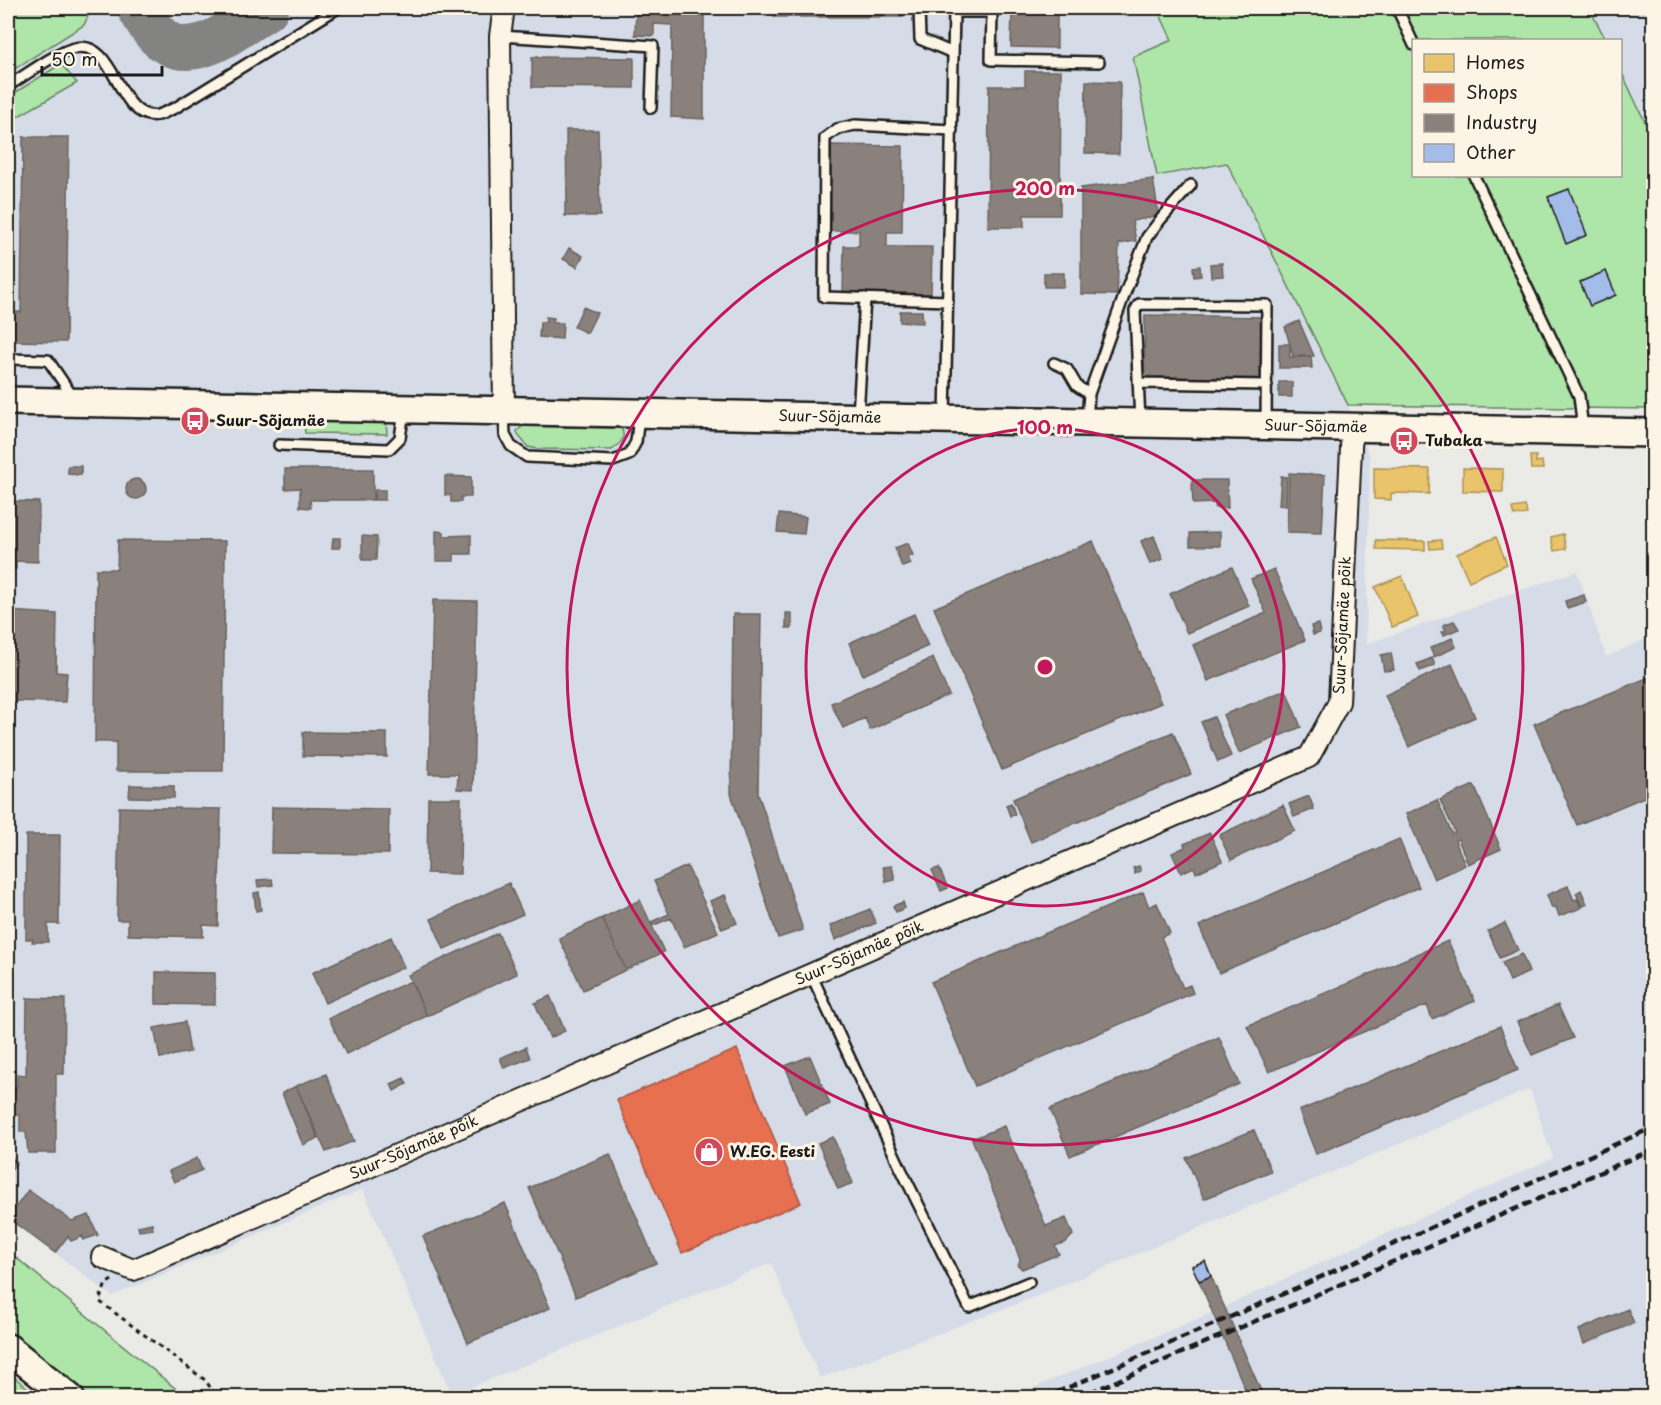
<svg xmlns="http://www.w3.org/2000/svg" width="1661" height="1405" viewBox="0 0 1661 1405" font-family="'Playpen Sans',sans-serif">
<rect width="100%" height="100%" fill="#eaeae6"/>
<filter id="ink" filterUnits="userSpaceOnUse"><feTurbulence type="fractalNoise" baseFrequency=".0167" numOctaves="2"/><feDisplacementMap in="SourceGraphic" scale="12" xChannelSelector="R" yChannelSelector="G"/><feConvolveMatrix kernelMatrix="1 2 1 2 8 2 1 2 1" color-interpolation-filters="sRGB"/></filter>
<g filter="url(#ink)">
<!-- built -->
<path fill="#d5dce7" d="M8,8h1149l15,32 -14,136 69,-13 121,242 22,51 -4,188 211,-73 29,86 47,-21v761h-641l185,-78 356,-161 -23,-69 -498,209 -212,80 -49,-115 -319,132 -89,-206 -251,107 -103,-78 -1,2z
M1589,8h64v105l-10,5 -22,-47 -1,-31h-14z"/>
<!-- green -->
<path fill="#aee5a9" stroke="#658062" stroke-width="1.5" d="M18,8h69l2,6 -5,11 -76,48v-59z
M1157,8h432l17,32h-192v136h206l1,-105 32,68v270l-305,-4 -121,-242 -70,13 -24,-119 39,-17z
M61,64l16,19 -69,39v-25z
M306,420l80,1 1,13 -82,-1 -1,-11z
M523,426l98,2c6,10 -1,16 -9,22l-74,-1 -10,-2 -10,-12 -1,-4z
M8,1251l172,141 26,5h-117l-81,-64z
M8,1372l31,25h-31z"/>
<!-- homes -->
<path fill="#e9c46a" stroke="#ac9253" stroke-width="1.5" d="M1530,456h6v6l6,-1 1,8h-12z
M1374,468l56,1 -1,25 -38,-1v7l-17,-1z
M1463,468l40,1v23l-40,-1z
M1525,506l2,8 -13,2 -2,-8z
M1563,534l3,15 -12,2 -3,-14z
M1496,537l11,27 -38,17 -12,-27z
M1376,540l49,1v9l-49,-1z
M1441,540l1,8 -12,1 -1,-8z
M1402,576l16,41 -26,10 -17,-40z"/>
<!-- shops -->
<path fill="#e76f51" stroke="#aa5641" stroke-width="1.5" d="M737,1049l64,154 -119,50 -65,-153z"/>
<!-- industry -->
<path fill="#8a817c" stroke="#69635f" stroke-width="1.5" d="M543,8h17l-1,2h-16z
M608,8h90l6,1v110l-33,-2 1,-92 -18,-1v12l-19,-1 1,-27z
M774,8h129v9h-129z
M1012,8h45v40l-46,-1z
M532,57l102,1v30l-102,-1z
M1025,71h36l-1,144h-36v12h-36l1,-141h36z
M1086,81l34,1 -1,72 -34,-1z
M566,130h32l2,86h-35v-13h2z
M23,137h46l-3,205 -58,-1v-29h13z
M830,145l73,1 -1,86h-15v15h45l-1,47 -88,-1 1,-47h15v-15h-30z
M1153,179l6,37 -27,5 4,20 -17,3 -2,51 -36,-1v-106z
M569,248l14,8 -6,11 -14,-8z
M1222,263l1,13 -12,1 -1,-13z
M1200,266l1,10 -7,1 -1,-10z
M1044,273h20v14h-20z
M583,307l14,6 -10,20 -13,-6z
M900,311h22l1,12 -23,-1z
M1145,315l119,2 -2,62 -118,-2z
M546,317l8,1 -1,5h10l-1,16 -23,-2 1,-15h6z
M1299,321l15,35h-21l-8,-29z
M1279,344h11v13h21l1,11h-33z
M1279,382h13v15h-13z
M68,466h13v9l-13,-1z
M285,469h88v31h-63l1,8 -11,-1v-19l-15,1z
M1289,473l36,2 -3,58 -35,-1z
M445,476l26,1v20h-10v5h-10v-7h-6z
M1281,476l6,1 -1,29 -7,-1z
M126 489a10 10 0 1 1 20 0a10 10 0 1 1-20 0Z
M1192,480h35l1,28h-13v-5l-22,1z
M375,490h10v10h-11z
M8,492h2v9l29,1 -1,60 -22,-1v8h-8z
M779,514l27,3 -2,17 -27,-2z
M436,531l8,1v4l27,-1v19h-17v7h-18z
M1220,532v14h-30v-13z
M362,536l15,1 -1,23h-14z
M1154,536l9,23 -13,5 -9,-23z
M333,538h7v10h-8z
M118,540l107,1 -2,230h-107v-29h-21l1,-173h21z
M1093,541l68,162 -159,67 -68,-162z
M908,543l5,12 -5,2 3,7 -9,3 -7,-19z
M1232,567l17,39 -62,27 -17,-39z
M1274,569l31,71 -97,41 -15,-36 73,-32 -15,-34z
M1584,595l2,7 -19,6 -2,-7z
M433,600l44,1 -4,189 -16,-1 1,-15h-29z
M8,611l49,3 -1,58 11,1 -2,29 -57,-1z
M786,613h6v15h-6z
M733,614h28l-3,179 45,137 -25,8 -47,-144z
M914,614l14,32 -65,29 -14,-32z
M1454,621l5,8 -15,6 -2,-3 4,-2 -3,-5z
M1318,624l2,9 -7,2 -2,-9z
M1452,638l4,9 -22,10 -4,-9z
M1391,653l3,17 -10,1 -3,-16z
M933,658l16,37 -79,35 -5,-12 -22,10 -12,-25z
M1432,658l3,7 -15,6 -3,-7z
M1452,664l23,53 -66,30 -24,-52z
M1654,675v118l-77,32 -43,-101z
M1286,690l15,37 -62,26 -16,-38z
M1214,717l17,39 -13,6 -17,-40z
M303,732l84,1v24l-84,-1z
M1173,732l18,42 -160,68 -18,-43z
M130,785l44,1v12l-45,-1z
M1474,785l27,64 -33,15 -10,-25 -3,1 10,25 -31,14 -28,-65 31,-14 15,34 3,-2 -15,-32z
M1309,796l5,13 -20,8 -5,-13z
M428,798h33l-1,76 -33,-1z
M1011,803l4,11 -5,2 -4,-11z
M1283,805l12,26 -64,29 -12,-25z
M119,807l102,2 -3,117 -15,-1v12l-75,-2v-15h-11z
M272,807l117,2 -1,45 -117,-1z
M1210,833l12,28 -26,12 -2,-6 -13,6 -9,-20 13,-6 -1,-3z
M26,835h34l-1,89h-11v18h-16l1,-3h-7z
M1399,839l20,48 -200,86 -20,-47z
M687,866l31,66 -34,15 -13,-29 -19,8 -1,-4 18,-8 -15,-33z
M892,866l3,14 -9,2 -3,-15z
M1139,866l2,5 -6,3 -2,-6z
M939,868l9,20 -7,3 -9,-21z
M272,879l1,6 -15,2 -1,-7z
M509,883l14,31 -79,35 -13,-30z
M1568,886l6,14 3,-1 4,9 -22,8 -3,-9 -4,1 -5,-13z
M1581,890l6,14 -5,3 -6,-14z
M259,892l2,18 -5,1 -2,-18z
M1143,892l6,15 8,-4 13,30 -9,4 22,51 7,-3 3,8 -218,93 -44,-104z
M725,895l12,28 -15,6 -12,-28z
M640,900l24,52 -38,18 -24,-52z
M903,902l2,6 -9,4 -3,-6z
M870,909l6,14 -41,17 -5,-14z
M602,918l24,52 -43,20 -24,-52z
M1505,923l13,27 -18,8 -12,-27z
M498,933l19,41 -90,42 -19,-41z
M391,937l13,30 -79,36 -13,-30z
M1448,941l27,60 -43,18 -5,-14 -158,67 -22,-46z
M1522,954l7,18 -19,9 -8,-19z
M156,972l59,1v32l-59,-1z
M411,981l16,35 -81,38 -17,-36z
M550,996l15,35 -15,7 -15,-35z
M27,998l38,1 -1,75h-8v79h-28l-2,-21h-6v-17h-8l2,-28h3v-13l9,1z
M1558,1005l15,33 -41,17 -15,-33z
M185,1022l5,30 -30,6 -6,-30z
M1500,1026l18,44 -202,84 -17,-43z
M1219,1037l20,47 -169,72 -20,-47z
M526,1047l4,11 -26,10 -4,-10z
M810,1056l20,48 -25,10 -20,-48z
M326,1074l28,67 -28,11 -30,-66z
M404,1078l3,6 -13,7 -3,-7z
M296,1086l22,52 -15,7 -21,-52z
M1004,1126l42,100 20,-8 7,17 -7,7 -11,4 4,8 -37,15 -4,-4 2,-5 -7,-20 -41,-101z
M1254,1130l17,41 -67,28 -18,-41z
M833,1137l20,46 -15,6 -20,-46z
M610,1154l46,109 -80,34 -47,-109z
M8,1155l9,7 -9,12z
M197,1158l5,12 -28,12 -5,-11z
M28,1190l44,31 17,-6 9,20 -15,5v-4l-12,5 -3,-5 -13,17 -47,-35z
M505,1203l45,105 -82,35 -45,-107z
M152,1223l1,6 -14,2 -1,-5z
M1211,1276l53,122h-15l-50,-117z
M1628,1309l6,14 -50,21 -5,-14z"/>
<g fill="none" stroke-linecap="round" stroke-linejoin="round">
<!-- taxiway -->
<path stroke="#838381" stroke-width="44" d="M139,8c5,8 10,19 18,27 34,34 79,-8 110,-27"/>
</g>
<!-- building -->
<path fill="#a3bce9" stroke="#1c1c1c" stroke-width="1.5" d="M1569,189l18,46 -21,9 -18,-47z
M1606,271l10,24 -26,11 -10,-24z
M1205,1261l6,15 -12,5 -7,-15z"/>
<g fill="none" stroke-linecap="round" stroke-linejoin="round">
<!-- lane casing -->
<g stroke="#1c1c1c" stroke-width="14">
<path id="lane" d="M919,8l1,31 33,14
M1397,8l17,37
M500,36l153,10 -2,62
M8,86c18,-11 48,-34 67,-38 42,-10 42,75 83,67 5,-1 11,-5 17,-7l163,-100
M1474,176l105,220 4,33
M948,301l-124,-4 1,-159 12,-9 18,-4 97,5
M8,359l40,1 25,37
M1054,363l13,6 10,17 12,8
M1138,383l129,2
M504,413l1,22 6,11 16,11 86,4 16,-6 7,-13 3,-26
M858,415l7,-117
M945,417l9,-405h38l-1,48 108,2
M1087,420l2,-26 36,-101 22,-56 14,-18 30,-34
M1140,421l-5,-110 4,-7 128,1 -1,118
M279,445l110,4 11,-11 4,-27
M811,974l90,195 68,138 60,-25"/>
</g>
<!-- street casing -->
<g stroke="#1c1c1c" stroke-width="24">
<g id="street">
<path d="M504,8l-4,28 4,375"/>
<path id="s1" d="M102,1257l31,13 1176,-513 30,-55 13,-275"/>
</g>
</g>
<!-- secondary casing -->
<g stroke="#1c1c1c" stroke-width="32">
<g id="secondary">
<path id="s2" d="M8,401l1646,32"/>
<path d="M8,1348l62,50"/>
</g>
</g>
<!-- path -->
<path stroke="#1c1c1c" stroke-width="3" stroke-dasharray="4.5 4.5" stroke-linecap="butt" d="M112,1280l-6,4 -7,17 106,79 13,18"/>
<!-- lane -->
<use href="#lane" stroke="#fcf5e5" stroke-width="9"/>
<!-- street -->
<use href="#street" stroke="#fcf5e5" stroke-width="20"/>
<!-- secondary -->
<use href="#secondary" stroke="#fcf5e5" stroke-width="27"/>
<!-- rail -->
<path stroke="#1c1c1c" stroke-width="4.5" stroke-dasharray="9 4.5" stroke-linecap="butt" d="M1044,1398l230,-100 380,-171
M1077,1398l577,-249"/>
</g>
</g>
<!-- distance rings -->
<g fill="none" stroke="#c2185b" stroke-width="3">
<circle cx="1045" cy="667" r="239"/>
<circle cx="1045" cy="667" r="478"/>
</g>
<!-- icons -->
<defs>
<g id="bus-disc" transform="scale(1.5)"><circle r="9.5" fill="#d1495b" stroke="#fcf5e5"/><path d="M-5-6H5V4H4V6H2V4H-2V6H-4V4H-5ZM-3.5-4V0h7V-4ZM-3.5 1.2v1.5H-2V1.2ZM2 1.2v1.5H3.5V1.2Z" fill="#fff"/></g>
<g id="shop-disc" transform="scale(1.5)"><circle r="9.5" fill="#d1495b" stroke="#fcf5e5"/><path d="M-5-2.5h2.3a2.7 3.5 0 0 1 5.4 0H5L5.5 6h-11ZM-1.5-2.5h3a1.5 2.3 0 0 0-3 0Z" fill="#fff"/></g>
</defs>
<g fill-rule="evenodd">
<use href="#bus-disc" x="195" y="421"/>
<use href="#bus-disc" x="1404" y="441"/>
<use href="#shop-disc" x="709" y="1152"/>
</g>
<g text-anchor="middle" stroke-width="6" stroke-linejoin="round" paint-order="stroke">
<!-- street labels -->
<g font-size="15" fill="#1c1c1c" stroke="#fcf5e5">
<text dy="5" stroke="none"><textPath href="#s2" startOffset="822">Suur-Sõjamäe</textPath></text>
<text dy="5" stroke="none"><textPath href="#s2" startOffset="1308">Suur-Sõjamäe</textPath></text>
<text dy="5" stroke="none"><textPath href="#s1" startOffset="1456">Suur-Sõjamäe põik</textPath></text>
<text dy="5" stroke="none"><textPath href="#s1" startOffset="826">Suur-Sõjamäe põik</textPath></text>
<text dy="5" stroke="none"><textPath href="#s1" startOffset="340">Suur-Sõjamäe põik</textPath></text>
</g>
<!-- poi labels -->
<g font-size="15" font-weight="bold" fill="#1c1c1c" stroke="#fcf5e5" text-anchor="start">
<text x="216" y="426">Suur-Sõjamäe</text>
<text x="1425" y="446">Tubaka</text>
<text x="730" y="1157">W.EG. Eesti</text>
</g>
</g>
<circle cx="1045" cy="667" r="9" fill="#c2185b" stroke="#fcf5e5" stroke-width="3"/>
<g font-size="18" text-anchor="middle" font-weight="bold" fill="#c2185b" stroke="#fcf5e5" stroke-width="6" stroke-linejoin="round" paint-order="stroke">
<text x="1045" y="195">200 m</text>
<text x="1045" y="434">100 m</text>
</g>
<!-- margin -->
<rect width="1661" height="1405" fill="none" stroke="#fcf5e5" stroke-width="30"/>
<rect x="15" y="15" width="1631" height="1375" fill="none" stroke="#1c1c1c" stroke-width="2" filter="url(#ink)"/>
<!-- legend -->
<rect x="1412" y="39" width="210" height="138" fill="#fcf5e5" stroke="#a29e95" stroke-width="1.5"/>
<rect x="1424" y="54" width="30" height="18" fill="#e9c46a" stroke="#a29e95" stroke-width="1.5"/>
<text x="1466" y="69" font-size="18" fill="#1c1c1c">Homes</text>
<rect x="1424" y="84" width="30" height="18" fill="#e76f51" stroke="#a29e95" stroke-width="1.5"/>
<text x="1466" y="99" font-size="18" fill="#1c1c1c">Shops</text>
<rect x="1424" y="114" width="30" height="18" fill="#8a817c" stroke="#a29e95" stroke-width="1.5"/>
<text x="1466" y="129" font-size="18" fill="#1c1c1c">Industry</text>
<rect x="1424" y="144" width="30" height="18" fill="#a3bce9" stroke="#a29e95" stroke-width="1.5"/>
<text x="1466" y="159" font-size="18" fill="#1c1c1c">Other</text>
<!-- scale -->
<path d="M42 66v9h120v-9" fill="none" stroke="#1c1c1c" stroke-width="3"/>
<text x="51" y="66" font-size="18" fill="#1c1c1c" stroke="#fcf5e5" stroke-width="4.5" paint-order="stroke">50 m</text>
</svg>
